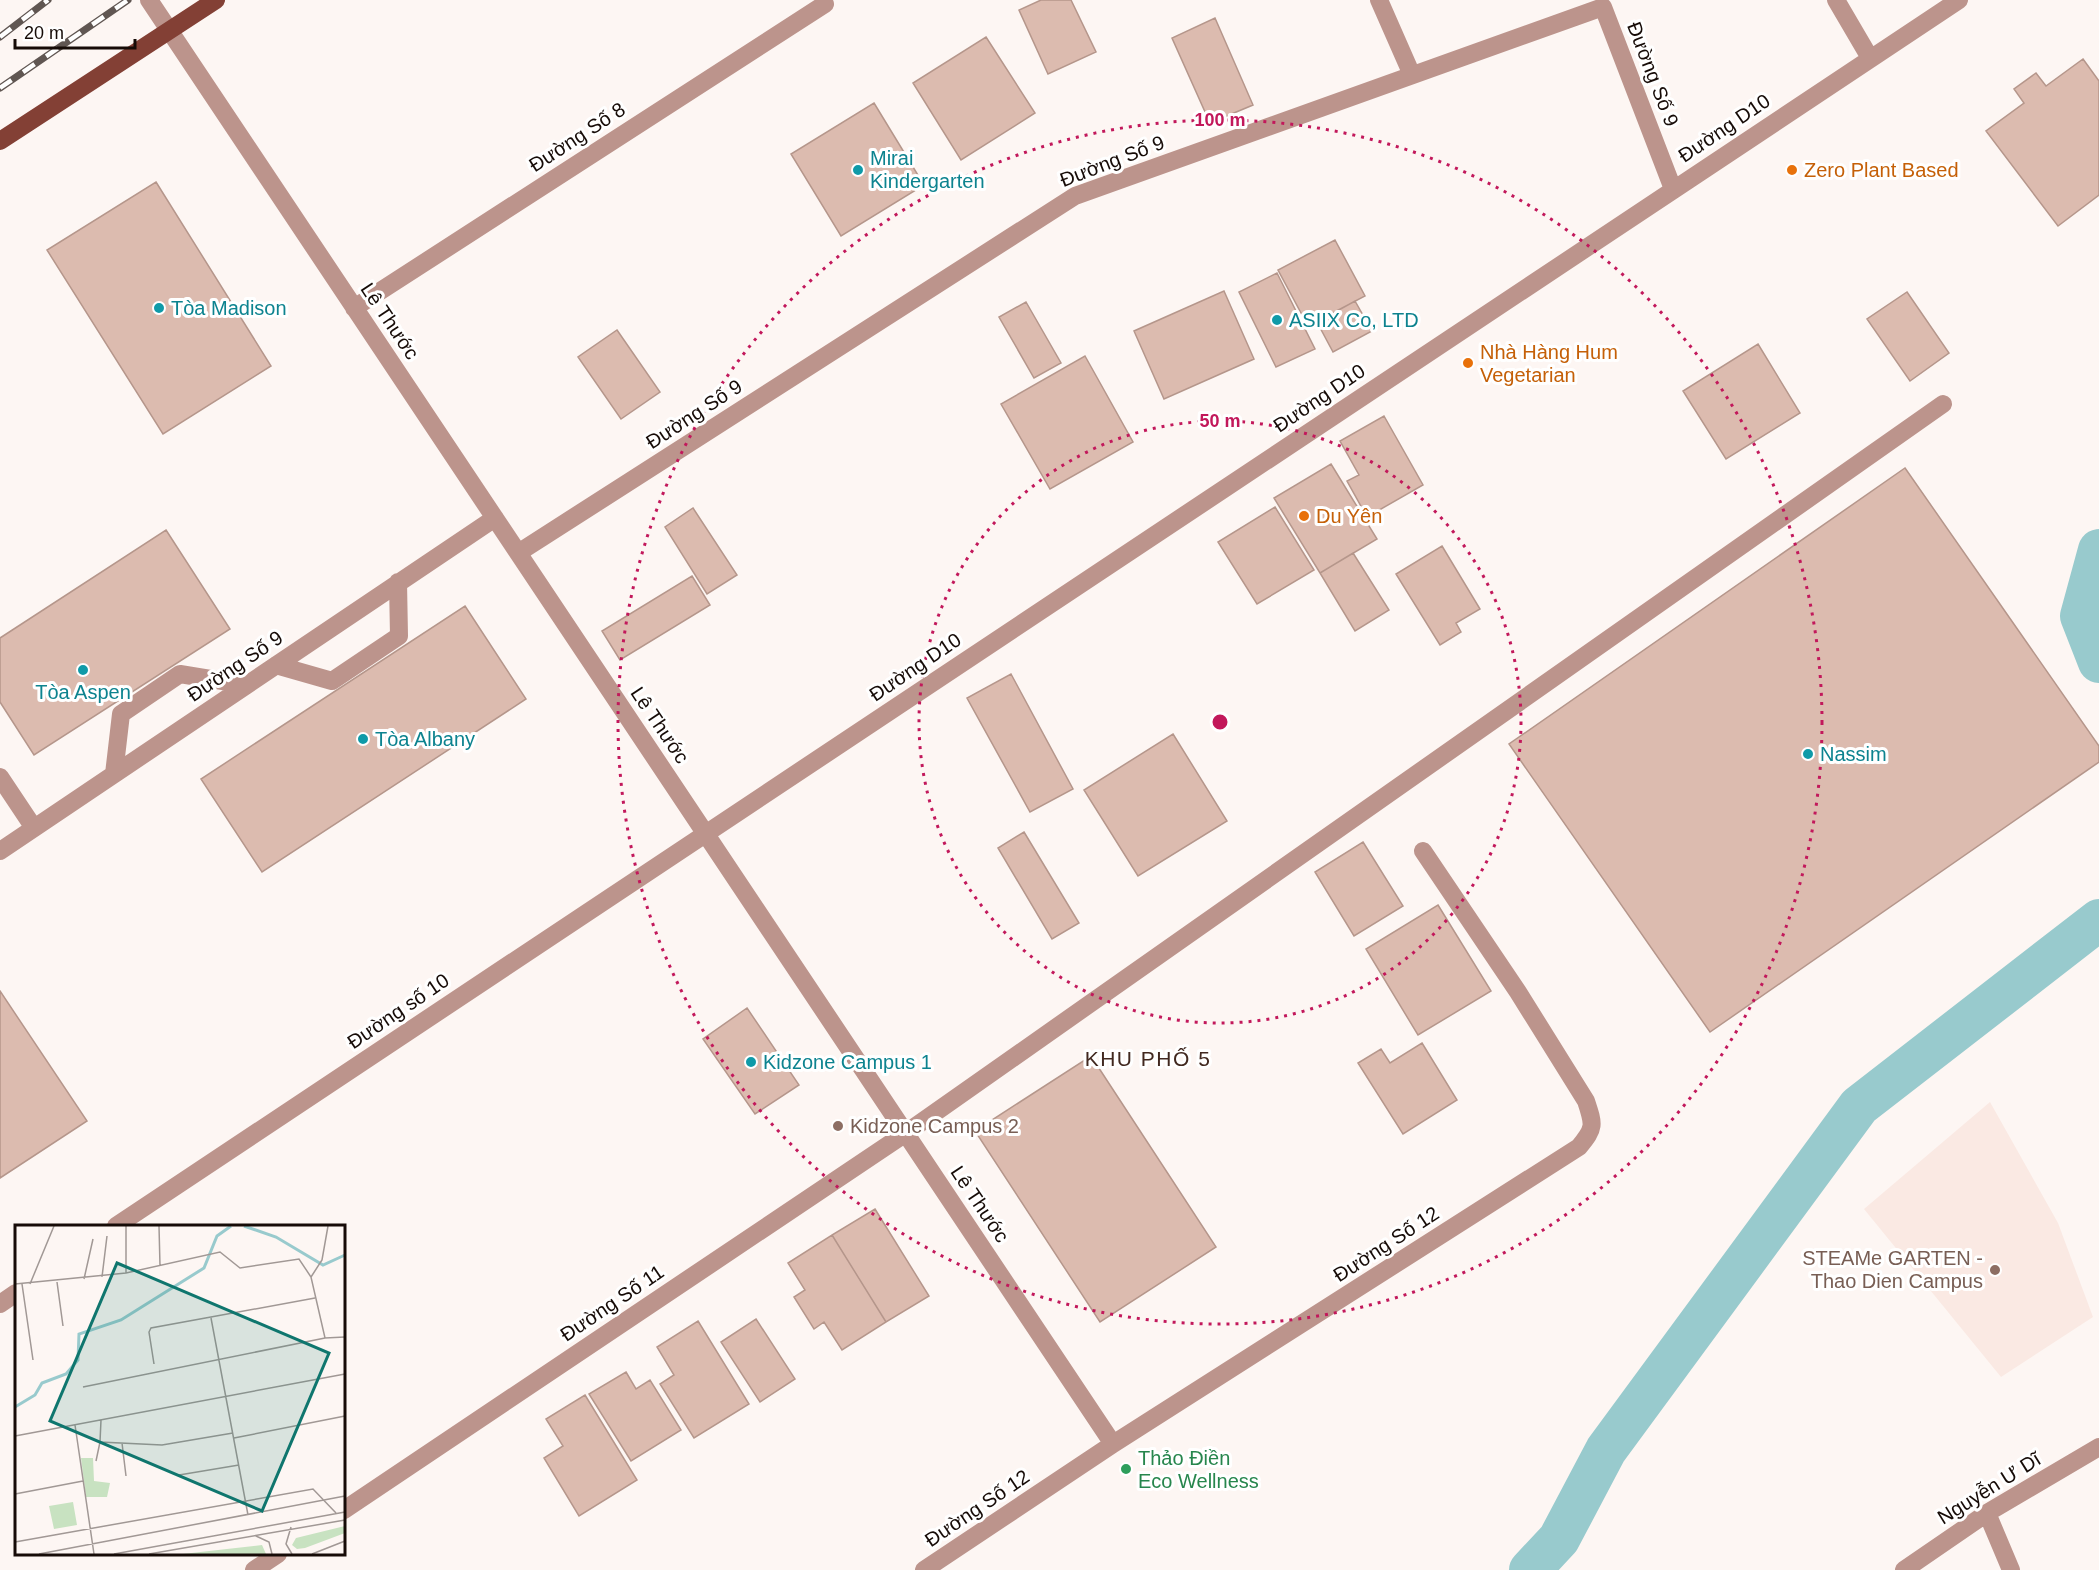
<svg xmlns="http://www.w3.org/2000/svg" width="2099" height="1570" viewBox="0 0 2099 1570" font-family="Helvetica,sans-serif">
<rect width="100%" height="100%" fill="#fdf6f3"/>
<!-- built -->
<path fill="#fae9e3" d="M1990,1102l68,121 35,94 -92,60 -137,-168z"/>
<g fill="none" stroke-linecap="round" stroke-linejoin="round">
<!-- canal -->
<path stroke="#98cacd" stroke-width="42" d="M2099,550l-18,66 18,46
M1530,1570l29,-31 47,-89 253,-344 240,-186"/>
</g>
<!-- building -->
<path fill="#dcbbaf" stroke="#b5968b" stroke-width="1.5" d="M1041,0h30l25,52 -48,22 -29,-64z
M1215,18l38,87 -43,18 -38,-85z
M986,37l49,76 -74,47 -48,-77z
M2083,59l16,22v114l-41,31 -72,-95 38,-28 -10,-14 22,-16 10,13z
M874,103l50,82 -83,51 -50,-82z
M156,182l115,184 -108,68 -116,-184z
M1335,240l30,56 -57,30 -30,-56z
M1277,273l38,76 -39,18 -37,-75z
M1224,291l30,68 -90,40 -30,-68z
M1907,292l42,61 -39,28 -43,-62z
M1355,301l17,30 -39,21 -16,-30z
M1026,302l35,61 -27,15 -35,-61z
M617,330l43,62 -39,27 -43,-62z
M1758,344l42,69 -74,46 -43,-68z
M1085,356l48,86 -83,47 -49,-85z
M1384,416l39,69 -56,32 -20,-36 12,-6 -19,-34z
M1331,464l46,75 -57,34 -46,-75z
M1905,468l194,278v16l-389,270 -201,-288z
M1275,507l39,63 -57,34 -39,-62z
M693,508l44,67 -30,19 -42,-67z
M166,530l64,99 -196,126 -34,-53v-64z
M1442,546l38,63 -24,14 5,9 -21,13 -44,-71z
M1353,553l36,57 -34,21 -35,-58z
M692,576l18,29 -90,55 -18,-29z
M465,606l61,93 -264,173 -61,-93z
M1011,674l62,115 -43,23 -63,-114z
M1173,734l54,87 -89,55 -54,-86z
M1024,832l55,91 -27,16 -54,-91z
M1363,842l40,64 -49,30 -39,-64z
M1438,905l53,86 -73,44 -52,-86z
M0,991l87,130 -87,57z
M747,1008l52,77 -44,29 -52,-75z
M1422,1043l35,57 -54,34 -45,-71 23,-14 9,14z
M1091,1056l125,191 -116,75 -125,-191z
M875,1209l54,87 -43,26 -54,-87z
M832,1235l54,87 -44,28 -18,-28 -10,7 -20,-32 11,-7 -17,-27z
M756,1319l39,60 -35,23 -39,-60z
M698,1321l51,83 -55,34 -34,-54 14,-9 -17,-28z
M626,1372l10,17 14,-9 31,50 -50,31 -42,-67z
M585,1395l52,85 -58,36 -35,-58 19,-12 -17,-27z"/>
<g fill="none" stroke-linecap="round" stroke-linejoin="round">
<!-- minor -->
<path stroke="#bc948c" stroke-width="18" d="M149,0l964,1444
M1379,0l33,75
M1836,0l34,58
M354,308l471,-304
M518,553l557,-357 528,-189 70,182
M276,665l56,16 67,-45 -1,-54
M114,774l7,-60 59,-40 67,11
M0,777l34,51
M0,851l495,-333
M116,1226l1843,-1226
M0,1304l16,-11
M344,1510l562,-377 1037,-729
M1987,1513l24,57
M254,1570l24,-16
M924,1570l189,-126 466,-297c16,-19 15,-22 7,-46l-68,-109 -95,-141
M1904,1570l83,-57 112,-66"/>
<!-- major -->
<path stroke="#834035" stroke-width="18" d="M0,141l216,-141"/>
<!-- rail casing -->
<g stroke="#605652" stroke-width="7">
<path id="rail" d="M0,37l48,-37
M0,88l128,-88"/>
</g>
<!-- rail -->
<use href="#rail" stroke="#fff" stroke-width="4.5" stroke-dasharray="14" stroke-linecap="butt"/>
</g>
<!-- distance rings -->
<g fill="none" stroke="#c2185b" stroke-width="3" stroke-dasharray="3 6">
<circle cx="1220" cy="722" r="301"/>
<circle cx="1220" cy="722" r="602"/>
</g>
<!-- markers -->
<g fill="#0f9aa8" stroke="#fff" stroke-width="2">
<circle cx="858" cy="170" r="6"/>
<circle cx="159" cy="308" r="6"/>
<circle cx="1277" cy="320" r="6"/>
<circle cx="83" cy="670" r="6"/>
<circle cx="363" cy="739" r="6"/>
<circle cx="1808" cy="754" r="6"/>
<circle cx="751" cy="1062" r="6"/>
</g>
<g fill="#e8710a" stroke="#fff" stroke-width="2">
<circle cx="1792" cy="170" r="6"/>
<circle cx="1468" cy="363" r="6"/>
<circle cx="1304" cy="516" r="6"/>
</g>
<g fill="#8d6e63" stroke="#fff" stroke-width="2">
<circle cx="838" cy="1126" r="6"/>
<circle cx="1995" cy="1270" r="6"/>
</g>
<circle fill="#2e9e5b" stroke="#fff" stroke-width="2" cx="1126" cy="1469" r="6"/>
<g text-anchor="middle" stroke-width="6" stroke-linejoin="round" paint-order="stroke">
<!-- street labels -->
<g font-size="20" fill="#160b07" stroke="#fff">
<text transform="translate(1653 74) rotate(69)" y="7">Đường Số 9</text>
<text transform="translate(1724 128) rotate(-34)" y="7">Đường D10</text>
<text transform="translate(577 137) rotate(-33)" y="7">Đường Số 8</text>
<text transform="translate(1112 161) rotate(-21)" y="7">Đường Số 9</text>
<text transform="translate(390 321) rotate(56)" y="7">Lê Thước</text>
<text transform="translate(1319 398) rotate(-34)" y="7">Đường D10</text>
<text transform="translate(694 414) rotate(-33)" y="7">Đường Số 9</text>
<text transform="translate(235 666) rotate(-34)" y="7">Đường Số 9</text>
<text transform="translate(915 667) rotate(-34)" y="7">Đường D10</text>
<text transform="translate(660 725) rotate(56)" y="7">Lê Thước</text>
<text transform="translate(398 1011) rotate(-34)" y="7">Đường số 10</text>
<text transform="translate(980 1204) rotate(56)" y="7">Lê Thước</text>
<text transform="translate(1386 1244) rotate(-33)" y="7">Đường Số 12</text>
<text transform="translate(612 1303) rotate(-34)" y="7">Đường Số 11</text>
<text transform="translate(1989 1488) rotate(-32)" y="7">Nguyễn Ư Dĩ</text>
<text transform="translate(977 1508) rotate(-34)" y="7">Đường Số 12</text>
</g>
<!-- culture labels -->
<g font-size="20" fill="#0d838f" stroke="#fff" text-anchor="start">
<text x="870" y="165">Mirai<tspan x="870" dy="23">Kindergarten</tspan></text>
<text x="171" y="315">Tòa Madison</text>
<text x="1289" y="327">ASIIX Co, LTD</text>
<text x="83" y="699" text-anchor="middle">Tòa Aspen</text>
<text x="375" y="746">Tòa Albany</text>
<text x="1820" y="761">Nassim</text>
<text x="763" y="1069">Kidzone Campus 1</text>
</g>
<!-- food labels -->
<g font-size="20" fill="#c56008" stroke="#fff" text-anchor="start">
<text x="1804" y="177">Zero Plant Based</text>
<text x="1480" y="359">Nhà Hàng Hum<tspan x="1480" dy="23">Vegetarian</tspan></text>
<text x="1316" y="523">Du Yên</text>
</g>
<!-- education labels -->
<g font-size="20" fill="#785e54" stroke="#fff" text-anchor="start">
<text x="850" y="1133">Kidzone Campus 2</text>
<text x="1983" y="1265" text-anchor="end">STEAMe GARTEN -<tspan x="1983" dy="23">Thao Dien Campus</tspan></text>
</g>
<!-- leisure labels -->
<g font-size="20" fill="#27864d" stroke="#fff" text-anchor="start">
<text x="1138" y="1465">Thảo Điền<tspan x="1138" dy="23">Eco Wellness</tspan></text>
</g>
<!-- neighbourhood labels -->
<g font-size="21" letter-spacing="1.5" fill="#41281f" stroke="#fff">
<text x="1148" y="1066">KHU PHỐ 5</text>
</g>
</g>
<!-- overview -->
<g transform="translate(15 1225)">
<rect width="330" height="330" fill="#fdf6f3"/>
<path d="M66,233h12l1,23 16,2 -3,14h-21zM58,277l4,23 -23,4 -5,-23zM330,301v7l-40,15 -8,1 -5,-4 4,-7zM247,320l4,9h-83l35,-4z" fill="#c8e2c1"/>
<path fill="none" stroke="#98cacd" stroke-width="3" d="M229,1l32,11 47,28 22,-10M0,182l20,-12 7,-12 24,-9 12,-14 1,-26 42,-14 83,-52 13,-32 14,-10"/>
<path fill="none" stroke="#a19895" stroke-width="1.5" d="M144,1l1,40M111,48v-47M87,52l5,-41M296,52l11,-17 6,-34M69,54l9,-40M42,57l6,44M0,59l111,-11 94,-21 20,16 59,-9 12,18 14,61 20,-1M7,59l11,76M15,59l24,-58M196,93l37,197M139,139l-5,-32 2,-4 164,-30M68,162l242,-49M86,195l-1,22 62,3 71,-12M60,200l19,129M0,211l330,-62M219,213l111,-22M107,218l4,33M81,236l4,-19M164,250l60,-10M0,269l68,-13M276,302l-5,17 6,10M241,311l13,6 3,12M0,317l298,-53 23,24M24,329l306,-58M99,329l231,-42M134,329l196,-34M297,329l33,-13"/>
<path fill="#0f766e" fill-opacity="0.15" stroke="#0f766e" stroke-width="3" d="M102,38l212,90 -67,158 -212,-90z"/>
<rect width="330" height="330" fill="none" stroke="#160b07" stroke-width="3"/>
</g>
<circle cx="1220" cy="722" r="9" fill="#c2185b" stroke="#fff" stroke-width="3"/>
<g font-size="18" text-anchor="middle" font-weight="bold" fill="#c2185b" stroke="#fff" stroke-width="6" stroke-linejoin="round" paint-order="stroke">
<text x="1220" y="126">100 m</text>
<text x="1220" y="427">50 m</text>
</g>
<!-- scale -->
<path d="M15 39v9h120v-9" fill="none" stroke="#160b07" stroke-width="3"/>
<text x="24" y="39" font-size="18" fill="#160b07" stroke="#ffffff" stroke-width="4.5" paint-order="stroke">20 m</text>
</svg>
